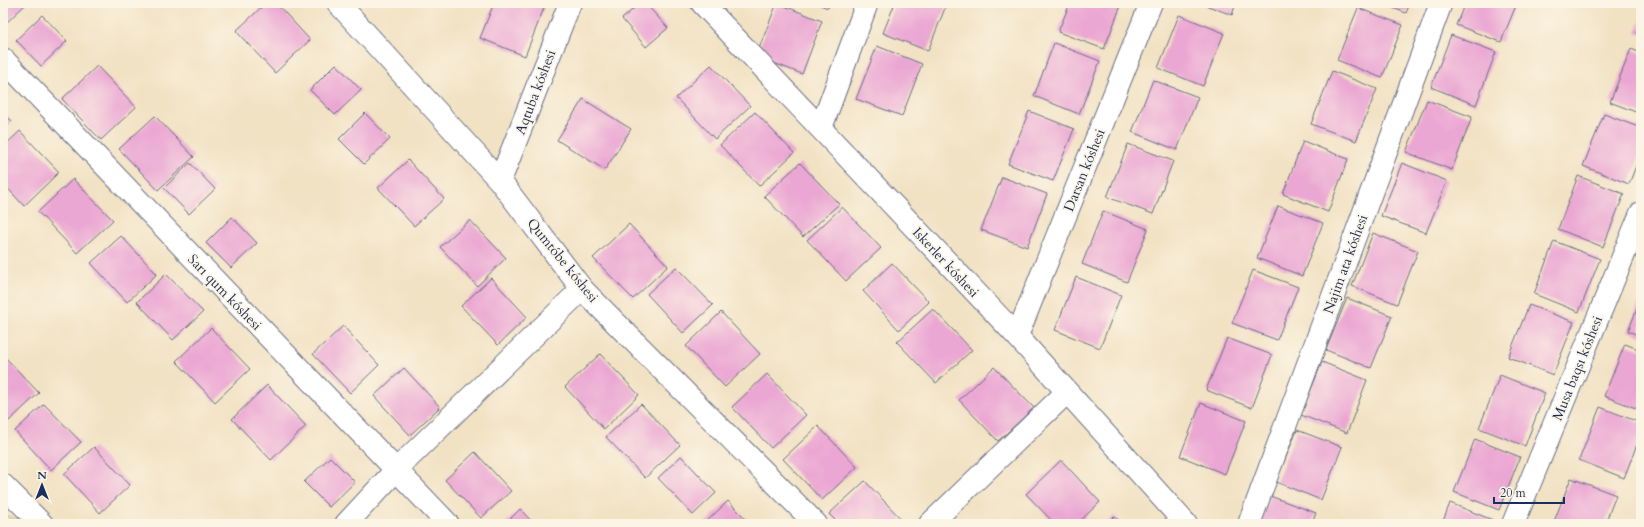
<svg xmlns="http://www.w3.org/2000/svg" width="1644" height="527" viewBox="0 0 1644 527" font-family="Cardo,serif">
<rect width="100%" height="100%" fill="#fcf5e5"/>
<filter id="ink" filterUnits="userSpaceOnUse"><feTurbulence type="fractalNoise" baseFrequency=".025" numOctaves="2"/><feDisplacementMap in="SourceGraphic" scale="8" xChannelSelector="R" yChannelSelector="G"/><feConvolveMatrix kernelMatrix="1 2 1 2 8 2 1 2 1" color-interpolation-filters="sRGB"/></filter>
<filter id="wash" filterUnits="userSpaceOnUse"><feTurbulence type="fractalNoise" baseFrequency=".012" numOctaves="4" result="noise"/><feDisplacementMap in="SourceGraphic" scale="16" xChannelSelector="R" yChannelSelector="G"/><feGaussianBlur stdDeviation="0.9" result="paint"/><feColorMatrix in="noise" values="0 0 0 0 0 0 0 0 0 0 0 0 0 0 0 0 0 1.4 0 .05"/><feComposite in="paint" operator="in"/></filter>
<g filter="url(#wash)">
<rect width="100%" height="100%" fill="#f2e2c4"/>
<!-- sand -->
<path fill="#eeda9e" stroke="#84847e" d="M3,515l29,9h-29z"/>
<g id="blocks">
<!-- building -->
<path fill="#eba7d3" d="M3,3h24l-24,23z
M266,3h10l34,37 -35,33 -39,-42z
M494,3h52l-21,53 -45,-18z
M640,3h5l23,25 -22,19 -24,-28z
M777,3l45,18 -20,53 -46,-18z
M815,3h15l-2,5z
M895,3h52l-19,48 -45,-18z
M1070,3h52l-18,46 -46,-17z
M1200,3h36l-4,12z
M1380,3h30l-4,10z
M1465,3h52l-16,39 -45,-17z
M1358,8l45,17 -21,53 -45,-18z
M42,15l25,26 -26,25 -25,-26z
M1179,15l45,18 -21,53 -45,-18z
M1641,19v16l-5,-2z
M1451,35l45,17 -20,53 -45,-18z
M1054,43l46,18 -21,53 -45,-18z
M877,46l45,18 -20,52 -46,-17z
M1631,49l10,4v61l-31,-12z
M336,64l25,26 -26,25 -25,-25z
M711,65l39,41 -35,33 -39,-41z
M97,66l39,41 -35,33 -39,-41z
M1332,71l45,18 -21,52 -45,-17z
M1153,80l45,17 -21,53 -45,-18z
M583,99l48,30 -26,41 -48,-30z
M1427,100l45,17 -20,53 -46,-18z
M1029,111l45,18 -21,52 -45,-17z
M755,112l39,41 -35,33 -39,-41z
M3,113l9,8 -9,9z
M365,113l25,26 -26,25 -25,-25z
M1604,114l37,14v25l-12,31 -46,-18z
M155,116l39,41 -36,33 -39,-41z
M20,131l39,41 -35,34 -21,-23v-36z
M1303,141l45,18 -20,53 -45,-18z
M1128,144l45,17 -20,53 -46,-17z
M408,160l36,39 -30,27 -36,-38z
M190,163l25,26 -26,25 -25,-26z
M800,163l39,41 -36,33 -39,-41z
M1402,163l45,18 -21,52 -45,-17z
M1578,176l46,18 -21,53 -45,-18z
M1002,177l45,17 -20,53 -46,-17z
M73,179l40,41 -36,33 -39,-41z
M1278,206l45,17 -21,53 -45,-18z
M842,207l39,41 -35,33 -39,-41z
M1103,211l45,18 -21,53 -45,-18z
M232,217l25,26 -26,25 -25,-25z
M470,220l36,38 -29,28 -37,-39z
M629,224l39,42 -35,33 -40,-41z
M1373,233l45,18 -21,53 -45,-18z
M121,236l36,38 -30,28 -36,-39z
M1554,241l46,18 -21,53 -45,-18z
M892,263l37,39 -30,28 -36,-39z
M676,267l37,38 -30,28 -36,-39z
M1253,270l45,17 -21,53 -45,-17z
M166,274l37,38 -30,28 -36,-38z
M1076,277l45,18 -21,53 -45,-18z
M491,278l36,39 -29,28 -37,-39z
M1347,298l45,18 -21,52 -45,-18z
M1641,299v37l-13,-5z
M1529,305l45,17 -21,53 -45,-18z
M933,309l39,41 -36,33 -39,-41z
M721,312l39,42 -35,33 -39,-41z
M343,326l36,39 -29,28 -37,-39z
M211,328l39,41 -35,33 -39,-41z
M1227,338l45,17 -20,53 -46,-18z
M1625,344l16,6v60l-37,-14z
M600,354l39,41 -35,34 -39,-42z
M3,355l36,38 -30,28 -6,-7z
M1322,362l45,18 -20,53 -46,-18z
M994,367l40,41 -36,33 -39,-41z
M404,368l36,39 -30,28 -36,-39z
M767,374l39,41 -35,33 -39,-41z
M1500,375l45,18 -20,53 -46,-18z
M267,385l39,41 -35,34 -39,-41z
M1201,403l45,18 -21,53 -45,-18z
M44,404l37,38 -30,28 -36,-39z
M641,404l39,41 -35,33 -39,-41z
M1600,407l41,16v11l-17,44 -45,-18z
M818,426l39,41 -35,33 -39,-41z
M1297,430l45,17 -21,53 -45,-18z
M1475,439l45,18 -21,53 -45,-18z
M94,447l36,38 -30,28 -36,-39z
M475,452l36,39 -30,27 -36,-38z
M681,456l35,37 -23,22 -35,-37z
M330,457l25,25 -26,25 -25,-25z
M1061,460l39,42 -23,22h-22l-29,-30z
M1571,478l45,17 -11,29h-52z
M865,481l39,41 -2,2h-63l-10,-10z
M1270,496l46,17 -5,11h-52z
M728,501l23,23 -46,-1z
M1450,503l45,18 -1,3h-52z
M520,509l14,15h-29z
M1114,516l8,8h-16z"/>
</g>
</g>
<g filter="url(#ink)">
<use href="#blocks" fill-opacity="0" stroke="#666e82" stroke-width="1"/>
<g fill="none" stroke-linecap="round" stroke-linejoin="round">
<!-- minor casing -->
<g stroke="#666e82" stroke-width="24">
<path id="minor" d="M338,3l162,178 82,108 234,235
M702,3l315,333 169,188
M3,59l445,465
M821,128l46,-125
M500,181l70,-178
M1017,336l134,-333
M3,485l39,39
M346,524l50,-54 186,-181
M930,524l137,-132
M1249,524l192,-521
M1513,524l128,-311"/>
</g>
<!-- minor -->
<use href="#minor" stroke="#fff" stroke-width="22"/>
</g>
</g>
<g text-anchor="middle" stroke-width="3.5" stroke-linejoin="round" paint-order="stroke">
<!-- street labels -->
<g font-size="14" fill="#1b2f5e" stroke="#fcf5e5">
<text transform="translate(535 92) rotate(-69)" y="5">Aqtuba kóshesi</text>
<text transform="translate(1084 170) rotate(-68)" y="5">Darsan kóshesi</text>
<text transform="translate(563 260) rotate(51)" y="5">Qumtóbe kóshesi</text>
<text transform="translate(946 262) rotate(47)" y="5">Iskerler kóshesi</text>
<text transform="translate(1345 264) rotate(-70)" y="5">Najim ata kóshesi</text>
<text transform="translate(225 292) rotate(46)" y="5">Sarı qum kóshesi</text>
<text transform="translate(1577 368) rotate(-68)" y="5">Musa baqsı kóshesi</text>
</g>
</g>
<!-- margin -->
<rect width="1644" height="527" fill="none" stroke="#fcf5e5" stroke-width="16"/>
<!-- north arrow -->
<g transform="translate(42 485)" stroke="#fcf5e5" stroke-width="3" paint-order="stroke">
<path d="M0-3L7 15L0 10L-7 15Z" fill="#1b2f5e"/>
<text y="-6" font-size="11" font-weight="bold" text-anchor="middle" fill="#1b2f5e">N</text>
</g>
<!-- scale -->
<path d="M1494 497v6h70v-6" fill="none" stroke="#1b2f5e" stroke-width="2"/>
<text x="1500" y="497" font-size="12" fill="#1b2f5e" stroke="#fcf5e5" stroke-width="3" paint-order="stroke">20 m</text>
</svg>
